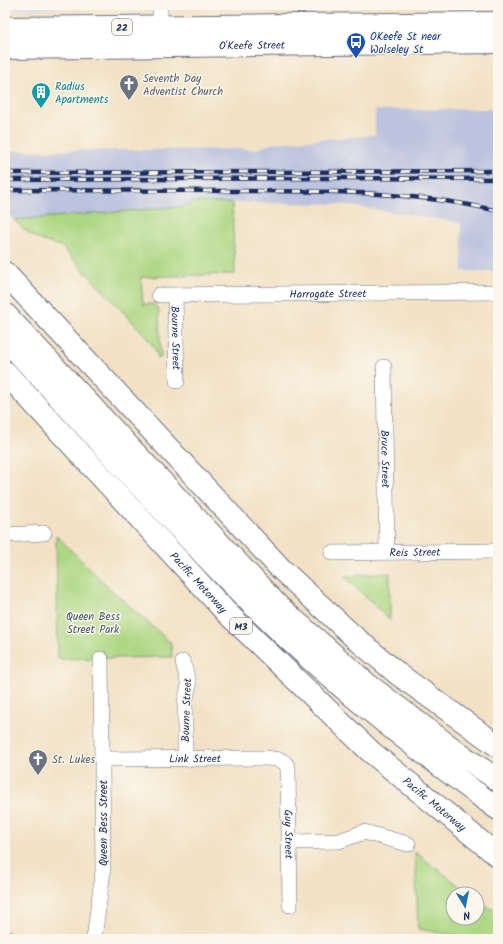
<svg xmlns="http://www.w3.org/2000/svg" width="503" height="944" viewBox="0 0 503 944" font-family="Kalam,sans-serif">
<rect width="100%" height="100%" fill="#fbf7ec"/>
<filter id="ink" filterUnits="userSpaceOnUse"><feTurbulence type="fractalNoise" baseFrequency=".025" numOctaves="2"/><feDisplacementMap in="SourceGraphic" scale="8" xChannelSelector="R" yChannelSelector="G"/><feConvolveMatrix kernelMatrix="1 2 1 2 8 2 1 2 1" color-interpolation-filters="sRGB"/></filter>
<filter id="wash" filterUnits="userSpaceOnUse"><feTurbulence type="fractalNoise" baseFrequency=".012" numOctaves="4" result="noise"/><feDisplacementMap in="SourceGraphic" scale="16" xChannelSelector="R" yChannelSelector="G"/><feGaussianBlur stdDeviation="0.9" result="paint"/><feColorMatrix in="noise" values="0 0 0 0 0 0 0 0 0 0 0 0 0 0 0 0 0 1.4 0 .05"/><feComposite in="paint" operator="in"/></filter>
<g filter="url(#wash)">
<rect width="100%" height="100%" fill="#f2e1c4"/>
<!-- built -->
<path fill="#d2d9f9" d="M5,5h133v2l-133,2z"/>
<!-- industrial -->
<path fill="#bcc3de" d="M489,109l9,5v157h-36l-1,-48 -122,-19 -149,-2v4l-176,14 -9,-9v-60l252,-2 17,-6 101,-8v-25z"/>
<!-- green -->
<path fill="#add783" stroke="#648370" d="M190,202l42,1 3,71 -94,3 2,27c9,0 13,-1 16,8l2,46h-3l-4,-11 -10,-13 -83,-88c-20,-4 -33,-11 -47,-26l176,-14z
M56,535l52,52 63,56 1,14 -114,2z
M390,573v47l-46,-44z
M415,852l55,42h-17v24h24v-19l21,14v26h-22l-58,-10z"/>
</g>
<g filter="url(#ink)">
<g fill="none" stroke-linecap="round" stroke-linejoin="round">
<!-- minor casing -->
<g stroke="#666d82" stroke-width="16">
<g id="minor">
<path d="M160,5v30"/>
<path id="s1" d="M159,295l339,-3"/>
<path id="s2" d="M175,296l2,85"/>
<path id="s3" d="M384,367l3,185"/>
<path d="M5,535l39,-2"/>
<path id="s4" d="M332,553l166,-2"/>
<path d="M183,662l6,23 -4,17v57"/>
<path id="s5" d="M103,759l162,-1c9,1 21,0 23,11l2,136"/>
<path d="M290,842l49,-1 25,-9 44,12"/>
<path d="M5,939h4"/>
<path d="M94,939l9,-68 -2,-212"/>
</g>
</g>
<!-- trunk casing -->
<g stroke="#666d82" stroke-width="24">
<g id="trunk">
<path d="M5,28l493,-5"/>
<path id="s6" d="M5,48l493,-6"/>
</g>
</g>
<!-- motorway casing -->
<g stroke="#666d82" stroke-width="24">
<g id="motorway">
<path d="M5,273l277,297 71,66 45,38 100,72"/>
<path d="M5,314l272,291 90,79 94,71 37,25"/>
<path d="M5,339c83,88 162,180 248,266 75,75 159,141 245,204"/>
<path id="s7" d="M5,372l221,240 144,139 128,105"/>
</g>
</g>
<!-- minor -->
<use href="#minor" stroke="#fff" stroke-width="15"/>
<!-- trunk -->
<use href="#trunk" stroke="#fff" stroke-width="22"/>
<!-- motorway -->
<use href="#motorway" stroke="#fff" stroke-width="22"/>
<!-- rail casing -->
<g stroke="#1b2f5e" stroke-width="4.5">
<path id="rail" d="M5,173l493,-2
M5,180l333,-2 160,1
M5,190c79,1 158,1 237,1 86,0 171,0 256,20"/>
</g>
<!-- rail -->
<use href="#rail" stroke="#fbf7ec" stroke-width="3" stroke-dasharray="9" stroke-linecap="butt"/>
</g>
</g>
<!-- icons -->
<defs>
<g id="bus-pin" transform="scale(1)"><path d="M0 17L-7.5 6A9.5 9.5 0 1 1 7.5 6Z" fill="#1a4fb4" stroke="#fbf7ec"/><path d="M-5-6H5V4H4V6H2V4H-2V6H-4V4H-5ZM-3.5-4V0h7V-4ZM-3.5 1.2v1.5H-2V1.2ZM2 1.2v1.5H3.5V1.2Z" fill="#fff"/></g>
<g id="church-pin" transform="scale(1)"><path d="M0 17L-7.5 6A9.5 9.5 0 1 1 7.5 6Z" fill="#6b7280" stroke="#fbf7ec"/><path d="M-1.2-6h2.4v3.5h3.3v2.4h-3.3V6h-2.4V-.1h-3.3v-2.4h3.3Z" fill="#fff"/></g>
<g id="building-pin" transform="scale(1)"><path d="M0 17L-7.5 6A9.5 9.5 0 1 1 7.5 6Z" fill="#0f9aa8" stroke="#fbf7ec"/><path d="M-4-6H4V6H1V3H-1V6H-4ZM-2.5-4.3h1.7v1.8h-1.7ZM.8-4.3h1.7v1.8H.8ZM-2.5-1h1.7V.8h-1.7ZM.8-1h1.7V.8H.8Z" fill="#fff"/></g>
</defs>
<g fill-rule="evenodd">
<use href="#bus-pin" x="356" y="42"/>
<use href="#church-pin" x="129" y="84"/>
<use href="#building-pin" x="41" y="92"/>
<use href="#church-pin" x="38" y="759"/>
</g>
<g text-anchor="middle" stroke-width="3" stroke-linejoin="round" paint-order="stroke">
<!-- shield labels -->
<g fill="#fbf7ec" stroke="#5e6b89" stroke-width="1">
<rect x="112" y="19" width="20" height="16" rx="3"/>
<rect x="230" y="618" width="22" height="16" rx="3"/>
</g>
<g font-size="10" font-weight="bold" fill="#1b2f5e">
<text x="122" y="31">22</text>
<text x="241" y="630">M3</text>
</g>
<!-- transit labels -->
<g font-size="11" fill="#164399" stroke="#fbf7ec" text-anchor="start">
<text x="370" y="40">OKeefe St near<tspan x="370" dy="13">Wolseley St</tspan></text>
</g>
<!-- street labels -->
<g font-size="11" fill="#1b2f5e" stroke="#fbf7ec">
<text dy="4" stroke="none"><textPath href="#s6" startOffset="247">O'Keefe Street</textPath></text>
<text dy="4" stroke="none"><textPath href="#s1" startOffset="169">Harrogate Street</textPath></text>
<text dy="4" stroke="none"><textPath href="#s2" startOffset="42">Bourne Street</textPath></text>
<text dy="4" stroke="none"><textPath href="#s3" startOffset="92">Bruce Street</textPath></text>
<text dy="4" stroke="none"><textPath href="#s4" startOffset="83">Reis Street</textPath></text>
<text dy="4" stroke="none"><textPath href="#s7" startOffset="286">Pacific Motorway</textPath></text>
<text transform="translate(186 710) rotate(-88)" y="4">Bourne Street</text>
<text dy="4" stroke="none"><textPath href="#s5" startOffset="92">Link Street</textPath></text>
<text dy="4" stroke="none"><textPath href="#s7" startOffset="610">Pacific Motorway</textPath></text>
<text transform="translate(103 823) rotate(-90)" y="4">Queen Bess Street</text>
<text dy="4" stroke="none"><textPath href="#s5" startOffset="255">Guy Street</textPath></text>
</g>
<!-- worship labels -->
<g font-size="11" fill="#5b616d" stroke="#fbf7ec" text-anchor="start">
<text x="143" y="82">Seventh Day<tspan x="143" dy="13">Adventist Church</tspan></text>
<text x="52" y="763">St. Lukes</text>
</g>
<!-- culture labels -->
<g font-size="11" fill="#0d838f" stroke="#fbf7ec" text-anchor="start">
<text x="55" y="90">Radius<tspan x="55" dy="13">Apartments</tspan></text>
</g>
<!-- park labels -->
<g font-size="11" fill="#405967" stroke="#fbf7ec">
<text x="93" y="620">Queen Bess<tspan x="93" dy="13">Street Park</tspan></text>
</g>
</g>
<!-- margin -->
<rect width="503" height="944" fill="none" stroke="#fbf7ec" stroke-width="20"/>
<!-- north arrow -->
<g transform="translate(465 906) rotate(170)"><circle r="19" fill="#fbf7ec" stroke="#a1a7b3"/>
<path d="M0-3L7 15L0 10L-7 15Z" fill="#1f6fb2"/>
<text y="-6" font-size="11" font-weight="bold" text-anchor="middle" fill="#1b2f5e">N</text>
</g>
</svg>
